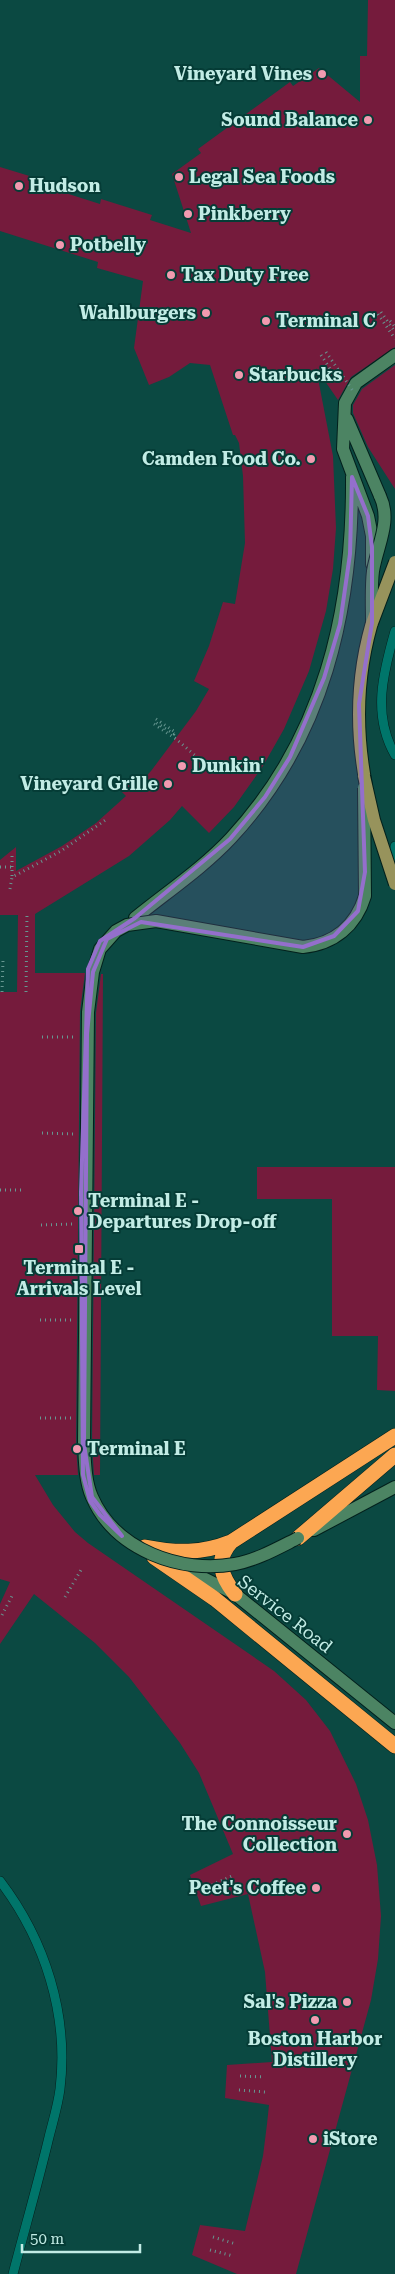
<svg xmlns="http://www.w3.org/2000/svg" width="395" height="2274" viewBox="0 0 395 2274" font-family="'Roboto Serif',serif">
<rect width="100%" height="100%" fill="#053c36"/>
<!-- built -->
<path fill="#0b4942" d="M0,0h395v2274h-395z"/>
<!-- building -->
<path fill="#751b3c" d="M368,0h27v347l-44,30 -13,23 -22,-32 17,88 3,72 -3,41 -7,42 -17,60 -25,58 -21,37 -29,41 -25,26 -27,-27 -12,14 -41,36 -94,58v59h50l-5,39 -4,432 2,31h-43l18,30 22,27 13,11 186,128 32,29 24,31 26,53 12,36 9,45 4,51 -3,43 -7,41 -75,274h-59l-45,-19 8,-30 45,6 18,-75 4,-32 2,-19 -44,-7 2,-33 45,-3 -7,-90 -17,-78 -47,12 -11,-31 43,-21 -34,-81 -19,-30 -51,-66 -34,-34 -61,-49 -34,50v-40l10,-22 -10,-3v-587h17l1,-77h-18v-55l16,-13v24l46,-25 34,-23 30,-27 -5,-5 13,-13 5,6 12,-13 45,-60 13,-22 -15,-8 15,-35 14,-44 12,2 10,-61 -2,-67 -4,-33 -4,-8h-2l-23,-70 -20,-2 -21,14 -20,8 -15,-37 9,-67 -46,-13 1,-6 -98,-31v-64l36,11 -2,5 66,21 1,-5 51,16 -2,5 41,13 -19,-59 29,-21 -3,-4 92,-67 3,4 26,-18 41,34v-46h7z
M395,365v124l-27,-42 -15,-34v-8l9,-16z
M101,974h2l-3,501h-6l-2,-31 4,-431z
M257,1167h138v224l-18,-1 1,-54h-46v-137h-75z"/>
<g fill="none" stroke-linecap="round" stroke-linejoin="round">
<!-- lane casing -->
<g stroke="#03201c" stroke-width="10">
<path id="lane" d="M395,631c-12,42 -23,84 0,124
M392,870l3,-24
M0,1881c45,59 69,134 60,208 -2,16 -7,32 -11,48 -11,46 -24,91 -36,137"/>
</g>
<!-- secondary casing -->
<g stroke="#03201c" stroke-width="14">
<path id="secondary" d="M347,419l33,77
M372,564v-28l-4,-20 -25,-67 2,-46 11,-20 39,-28
M135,918c32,-26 68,-50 96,-80 93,-100 122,-228 121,-361
M314,1530l81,-43
M176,1564l59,30 160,129"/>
</g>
<!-- primary casing -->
<g stroke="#03201c" stroke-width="14">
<path id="primary" d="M366,785c-11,-57 -9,-117 9,-172"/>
</g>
<!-- highway casing -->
<g stroke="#03201c" stroke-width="16">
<path id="highway" d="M298,1538l97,-83
M231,1542c-16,18 -10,34 4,52
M145,1547c31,6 56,7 86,-5l164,-106
M154,1557l61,42 180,147"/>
</g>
<!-- path -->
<path stroke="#679791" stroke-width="3" stroke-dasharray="1 4" stroke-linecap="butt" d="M381,312l14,20
M378,314l17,25
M390,321l5,6
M321,355l19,29
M156,719l19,13 -1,2 -19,-12 -1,2 22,15 29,25
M0,867h12v10l6,-3 43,-23 46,-32
M12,867v-14
M10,889l2,-12
M2,992l1,-32
M26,992l1,-78
M42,1037h34
M42,1133l32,1
M0,1190h25
M41,1225l32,-1
M40,1320h33
M40,1418h32
M65,1597l16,-27
M2,1615l11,-21
M212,1885l22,-10
M240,2076l25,1
M239,2090l26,2
M213,2237l23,7
M210,2250l23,6"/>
<!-- lane -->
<use href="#lane" stroke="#00756a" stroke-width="9"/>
<!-- secondary -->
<use href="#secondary" stroke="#4c8463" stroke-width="12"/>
<!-- primary -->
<use href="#primary" stroke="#97935c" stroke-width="12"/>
<!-- highway -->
<use href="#highway" stroke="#fca752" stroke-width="15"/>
<!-- secondary-bridge casing -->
<g stroke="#03201c" stroke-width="14" stroke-linecap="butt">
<path id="secondary-bridge" d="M372,621c0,-16 -1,-34 1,-50 4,-25 19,-50 7,-75
M298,1538c-20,10 -41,22 -63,26 -54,10 -120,-14 -143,-67 -7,-16 -7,-35 -8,-53l4,-432 5,-40 7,-23 16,-18 11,-6 29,-4 147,26c31,-3 53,-21 62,-51l-1,-108"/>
</g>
<!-- primary-bridge casing -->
<g stroke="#03201c" stroke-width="14" stroke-linecap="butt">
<path id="primary-bridge" d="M372,623l23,-61
M364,776l10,44 21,64"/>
</g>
<!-- path-bridge -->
<path stroke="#679791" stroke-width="3" stroke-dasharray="1 4" stroke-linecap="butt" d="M326,352l27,39"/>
<!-- secondary-bridge -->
<use href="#secondary-bridge" stroke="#4c8463" stroke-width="12"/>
<!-- primary-bridge -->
<use href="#primary-bridge" stroke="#97935c" stroke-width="12"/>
</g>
<!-- marked area -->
<path fill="#946fcc" fill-opacity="0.2" stroke="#946fcc" stroke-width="4" stroke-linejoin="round" d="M352,477l16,39 4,31v76l-13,81 6,168 -7,39 -24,25 -31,11 -162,-25 -34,17 -14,33 -6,62 -3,410 8,53 30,39 -22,-21 -10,-14 -7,-26 -2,-283 7,-223 12,-28 35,-23 95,-79 35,-42 25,-40 34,-79 16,-54 10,-70z"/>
<!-- markers -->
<g fill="#f29ab0" stroke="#053c36" stroke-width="2">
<circle cx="322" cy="74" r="5"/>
<circle cx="368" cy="120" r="5"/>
<circle cx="179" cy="177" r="5"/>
<circle cx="19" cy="186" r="5"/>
<circle cx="188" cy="214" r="5"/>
<circle cx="60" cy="245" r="5"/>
<circle cx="171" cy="275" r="5"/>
<circle cx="206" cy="313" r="5"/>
<circle cx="266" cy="321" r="5"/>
<circle cx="239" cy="375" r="5"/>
<circle cx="311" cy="459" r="5"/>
<circle cx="182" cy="766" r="5"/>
<circle cx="168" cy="784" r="5"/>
<circle cx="78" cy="1211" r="5"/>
<rect x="74" y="1244" width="10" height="10" rx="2.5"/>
<circle cx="77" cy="1449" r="5"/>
<circle cx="347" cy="1834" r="5"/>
<circle cx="316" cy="1888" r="5"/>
<circle cx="347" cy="2002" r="5"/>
<circle cx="315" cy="2020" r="5"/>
<circle cx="313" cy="2139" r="5"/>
</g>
<g text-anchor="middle" stroke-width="4" stroke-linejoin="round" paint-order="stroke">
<!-- poi labels -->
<g font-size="18" font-weight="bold" fill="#c2ece5" stroke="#053c36" text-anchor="start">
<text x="312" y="80" text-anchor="end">Vineyard Vines</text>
<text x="358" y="126" text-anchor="end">Sound Balance</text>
<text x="189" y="183">Legal Sea Foods</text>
<text x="29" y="192">Hudson</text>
<text x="198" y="220">Pinkberry</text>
<text x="70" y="251">Potbelly</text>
<text x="181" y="281">Tax Duty Free</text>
<text x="196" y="319" text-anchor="end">Wahlburgers</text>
<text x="276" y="327">Terminal C</text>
<text x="249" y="381">Starbucks</text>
<text x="301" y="465" text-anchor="end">Camden Food Co.</text>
<text x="192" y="772">Dunkin'</text>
<text x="158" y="790" text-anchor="end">Vineyard Grille</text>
<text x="88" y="1207">Terminal E -<tspan x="88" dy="21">Departures Drop-off</tspan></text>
<text x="79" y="1274" text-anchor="middle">Terminal E -<tspan x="79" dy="21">Arrivals Level</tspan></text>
<text x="87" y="1455">Terminal E</text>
<text x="337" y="1830" text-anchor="end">The Connoisseur<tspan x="337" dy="21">Collection</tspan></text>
<text x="306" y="1894" text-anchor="end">Peet's Coffee</text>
<text x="337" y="2008" text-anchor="end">Sal's Pizza</text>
<text x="315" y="2045" text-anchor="middle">Boston Harbor<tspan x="315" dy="21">Distillery</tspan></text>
<text x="323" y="2145">iStore</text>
</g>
<!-- street labels -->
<g font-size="18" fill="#c2ece5" stroke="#053c36">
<text transform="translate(285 1614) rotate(38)" y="6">Service Road</text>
</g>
</g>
<!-- scale -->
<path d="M22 2244v8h118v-8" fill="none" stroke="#c2ece5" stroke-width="2.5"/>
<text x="30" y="2244" font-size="15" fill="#c2ece5" stroke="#053c36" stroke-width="4" paint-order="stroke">50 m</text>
</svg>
